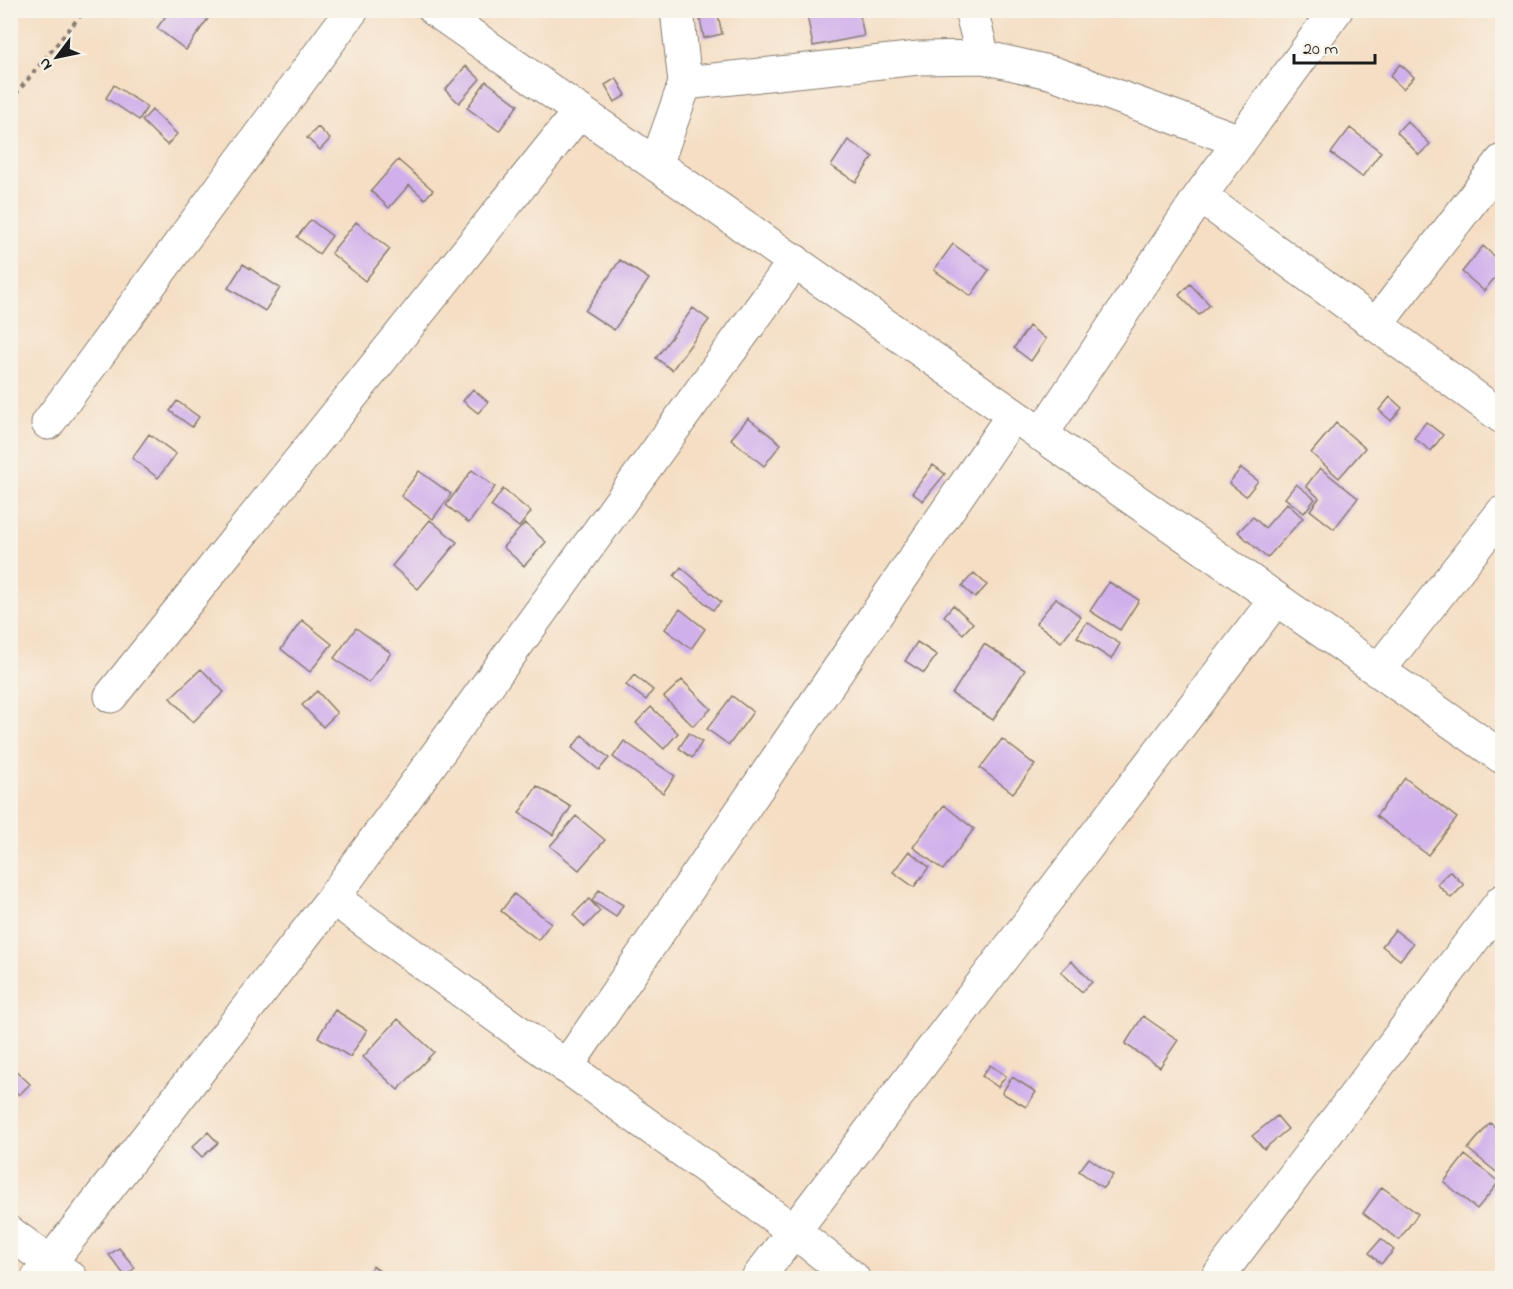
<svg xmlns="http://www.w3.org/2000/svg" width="1513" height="1289" viewBox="0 0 1513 1289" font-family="'Indie Flower',sans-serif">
<rect width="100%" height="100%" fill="#f7f3e8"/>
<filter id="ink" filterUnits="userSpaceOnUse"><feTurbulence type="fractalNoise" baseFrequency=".0167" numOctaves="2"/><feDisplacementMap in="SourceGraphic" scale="12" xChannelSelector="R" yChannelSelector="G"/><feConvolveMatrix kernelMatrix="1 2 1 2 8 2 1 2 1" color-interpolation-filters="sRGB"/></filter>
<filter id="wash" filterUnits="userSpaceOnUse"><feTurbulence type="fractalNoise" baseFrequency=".008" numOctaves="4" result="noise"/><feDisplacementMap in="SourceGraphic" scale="24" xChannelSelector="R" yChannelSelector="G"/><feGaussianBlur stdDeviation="1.35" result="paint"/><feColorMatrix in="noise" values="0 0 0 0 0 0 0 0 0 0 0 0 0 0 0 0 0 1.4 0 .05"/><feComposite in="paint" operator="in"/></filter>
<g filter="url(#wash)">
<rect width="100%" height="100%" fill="#f5dec4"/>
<g id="blocks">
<!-- building -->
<path fill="#d0afeb" d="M170,10h44l-28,40 -29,-22z
M698,10h19l5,24 -18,4z
M806,10h53l5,26 -51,10z
M1400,64l14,13 -11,12 -13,-13z
M466,66l14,13 -21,24 -14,-13z
M616,78l10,17 -11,7 -10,-17z
M486,81l32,24 -19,26 -32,-23z
M114,85l33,22 -8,13 -33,-22z
M152,110l25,24 -10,11 -25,-24z
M1407,121l23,23 -11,11 -22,-23z
M318,127l12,12 -10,11 -13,-12z
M1350,128l31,24 -19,25 -31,-24z
M848,140l25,17 -17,25 -25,-16z
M398,160l35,30 -8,9 -16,-14 -20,23 -18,-17z
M311,220l21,16 -13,18 -22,-17z
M356,222l34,27 -25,32 -34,-28z
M953,244l36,26 -18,26 -37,-26z
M1483,246l19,17v6l-18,22 -22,-19z
M620,260l29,19 -35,51 -29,-19z
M243,264l37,24 -15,23 -37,-23z
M1190,284l20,21 -11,10 -20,-20z
M693,308l16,12 -37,50 -16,-12z
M1029,326l17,13 -15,22 -17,-13z
M473,389l15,13 -10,11 -15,-12z
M1390,397l12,11 -11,13 -12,-11z
M177,401l22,16 -7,10 -22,-16z
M748,418l33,26 -17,22 -33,-27z
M1426,422l17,13 -12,16 -17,-13z
M1336,423l29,25 -26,30 -28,-25z
M149,434l27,20 -18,24 -26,-20z
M933,465l12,9 -22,27 -11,-8z
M1241,468l17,13 -12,15 -17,-13z
M1320,468l38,30 -24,31 -24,-19 9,-12 -13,-12z
M472,470l23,17 -26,36 -23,-18z
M419,471l32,23 -18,25 -32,-23z
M1296,484l19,15 -11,14 -19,-15z
M503,489l28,23 -12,15 -28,-21z
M1287,503l16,15 -36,40 -29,-26 15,-15 12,11z
M430,520l27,22 -39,47 -26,-23z
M525,523l21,19 -22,24 -21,-19z
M681,567l40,35 -8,8 -39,-34z
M974,573l13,12 -12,13 -13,-12z
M1109,582l30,18 -19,30 -30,-19z
M1056,598l25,19 -20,25 -25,-19z
M953,605l20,18 -10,11 -19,-18z
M680,609l25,20 -14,20 -26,-20z
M302,620l30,24 -22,28 -29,-23z
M1087,622l33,22 -9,15 -34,-22z
M356,628l35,25 -22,30 -35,-25z
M917,642l20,13 -13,18 -19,-12z
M984,644l41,26 -32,50 -41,-26z
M201,669l23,23 -31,30 -23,-24z
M634,675l19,15 -7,10 -20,-15z
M682,680l29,29 -18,17 -29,-29z
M317,691l20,22 -14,14 -21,-22z
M732,696l21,16 -24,33 -22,-16z
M651,707l27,26 -14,16 -28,-26z
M689,733l13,9 -10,16 -13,-10z
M582,735l27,23 -10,12 -27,-22z
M1002,739l33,26 -22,28 -33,-25z
M624,741l51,35 -12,17 -50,-36z
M1405,778l52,40 -29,37 -52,-39z
M537,786l34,21 -18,28 -34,-22z
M944,805l30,24 -31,41 -30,-23z
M576,816l29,24 -26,30 -29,-24z
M909,851l20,16 -15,20 -21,-15z
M1450,871l14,14 -13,13 -14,-14z
M599,890l24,15 -7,12 -24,-16z
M514,894l37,29 -13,17 -37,-29z
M589,899l11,12 -15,16 -12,-12z
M1395,930l18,14 -13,16 -18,-14z
M1071,961l21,21 -10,10 -21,-20z
M335,1010l32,20 -17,27 -32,-20z
M1143,1016l35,24 -18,27 -35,-23z
M398,1019l36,33 -36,38 -35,-33z
M10,1065l20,19 -11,11 -9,-9z
M990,1065l16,11 -8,11 -16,-11z
M1012,1077l24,15 -10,15 -24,-14z
M1277,1116l11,13 -24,20 -12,-13z
M1490,1123l12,10 -1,43 -33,-27z
M208,1132l10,11 -16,14 -10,-10z
M1465,1155l34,27 -22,27 -33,-27z
M1089,1158l24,17 -10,13 -24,-17z
M1382,1187l36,27 -19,26 -36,-27z
M1381,1239l13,11 -13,14 -12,-11z
M119,1248l16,20 -10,8 -16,-21z
M373,1266l17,12h-26z"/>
</g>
</g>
<g filter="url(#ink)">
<use href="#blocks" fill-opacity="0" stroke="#887d70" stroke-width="1.5"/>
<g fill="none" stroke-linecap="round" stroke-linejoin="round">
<!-- minor casing -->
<g stroke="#887d70" stroke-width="35">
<path id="minor" d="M435,10l1067,747
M971,10l12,47
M685,83l234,-25 64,-1 70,16 187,68
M656,165l29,-82 -8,-73
M1200,196l302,221
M1376,325l126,-164
M48,423l304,-413
M1041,435l159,-239 136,-186
M1378,671l124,-158
M111,696l469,-585
M333,898l461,333 59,47
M566,1067l447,-652
M10,1233l61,45
M38,1278l295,-380 462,-637
M758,1278l518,-679
M1217,1278l285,-377"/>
</g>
<!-- path -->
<path stroke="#887d70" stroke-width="4" stroke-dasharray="4.5 4.5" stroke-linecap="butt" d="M10,101l75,-91"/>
<!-- minor -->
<use href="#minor" stroke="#fff" stroke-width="33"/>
</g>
</g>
<!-- margin -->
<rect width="1513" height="1289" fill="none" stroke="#f7f3e8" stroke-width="36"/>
<!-- north arrow -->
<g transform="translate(57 57) rotate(238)" stroke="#f7f3e8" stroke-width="4.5" paint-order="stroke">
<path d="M0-4.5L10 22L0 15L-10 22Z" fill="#1c1c1c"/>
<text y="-9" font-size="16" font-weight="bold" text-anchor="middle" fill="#1c1c1c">N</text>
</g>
<!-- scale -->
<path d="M1294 54v9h81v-9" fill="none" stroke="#1c1c1c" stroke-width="3"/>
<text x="1303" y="54" font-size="18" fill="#1c1c1c" stroke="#f7f3e8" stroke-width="4.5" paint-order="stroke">20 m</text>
</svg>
